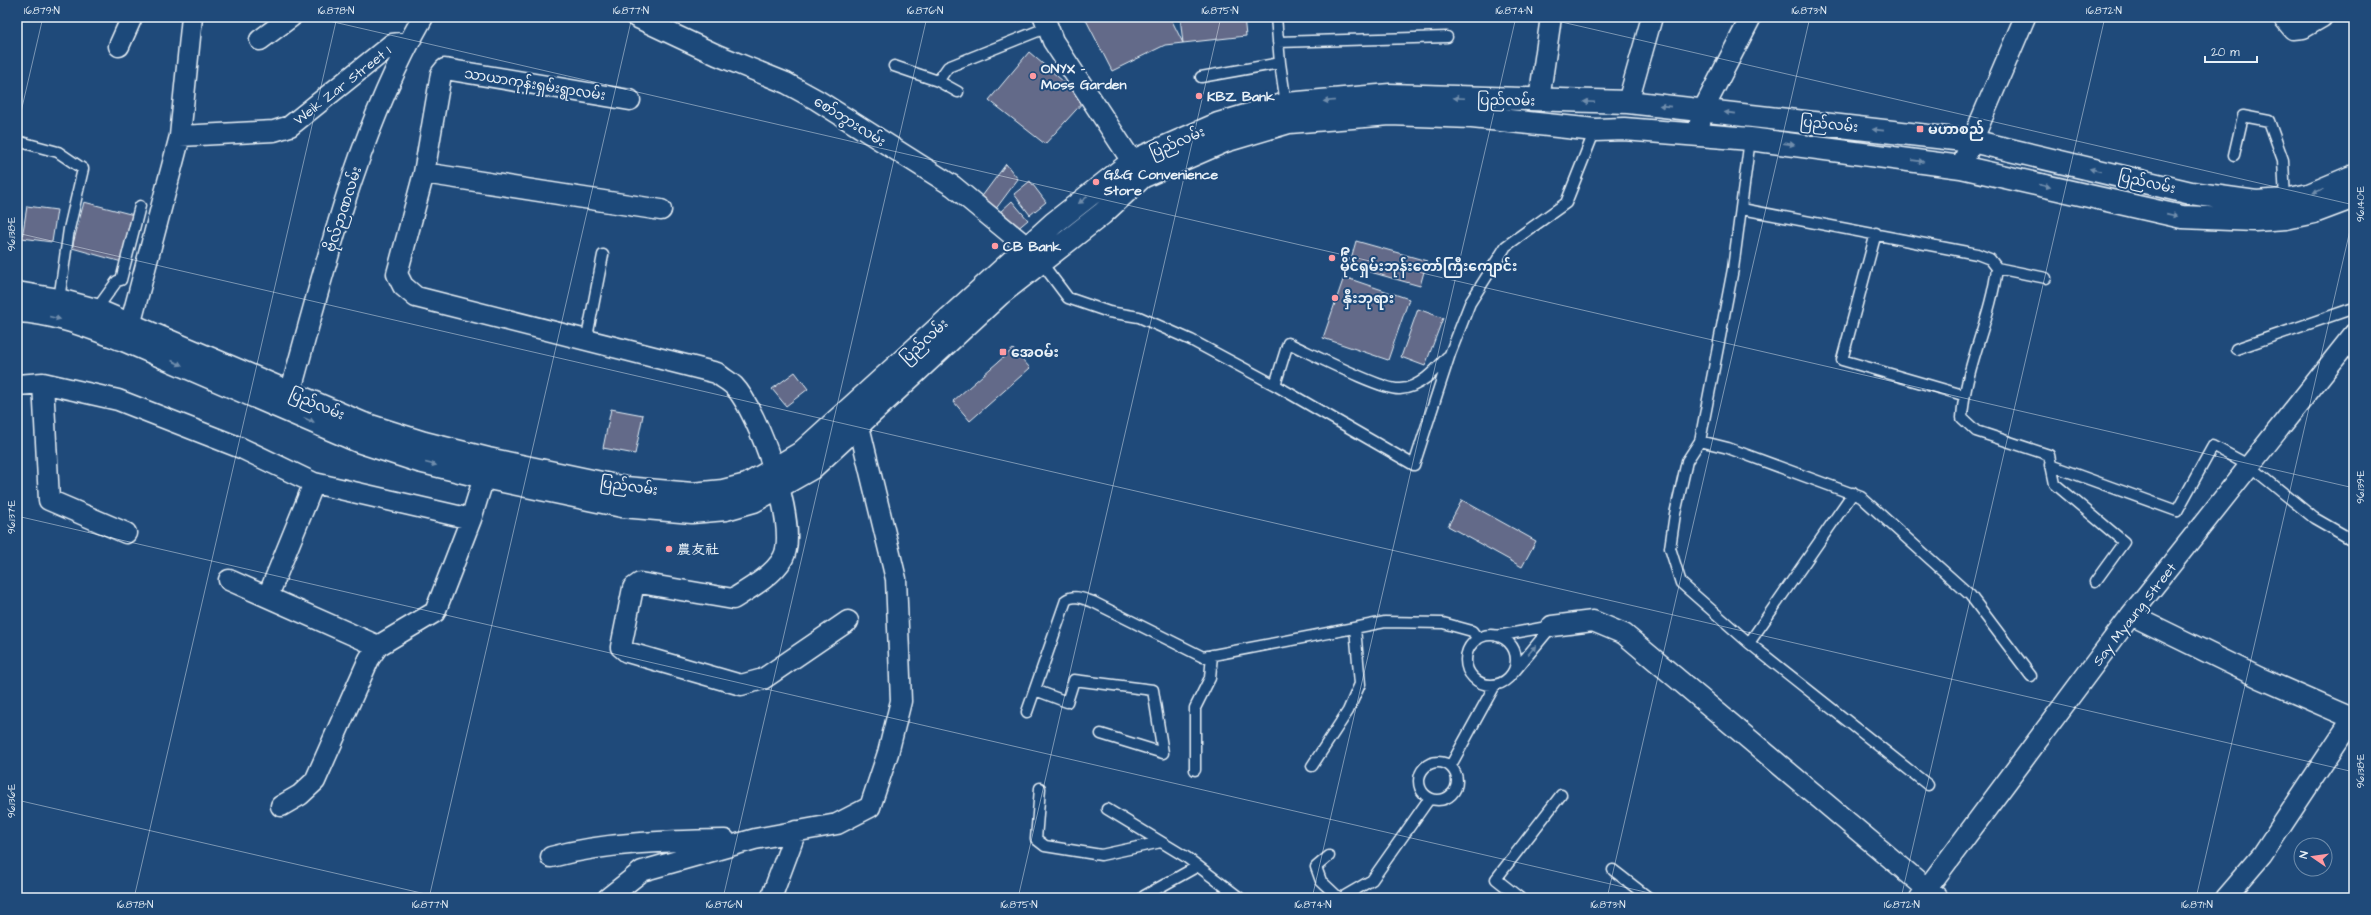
<svg xmlns="http://www.w3.org/2000/svg" width="2371" height="915" viewBox="0 0 2371 915" font-family="'Architects Daughter','LXGW WenKai TC','Noto Sans Myanmar',sans-serif">
<rect width="100%" height="100%" fill="#1f4a7a"/>
<filter id="ink" filterUnits="userSpaceOnUse"><feTurbulence type="fractalNoise" baseFrequency=".025" numOctaves="2"/><feDisplacementMap in="SourceGraphic" scale="8" xChannelSelector="R" yChannelSelector="G"/><feConvolveMatrix kernelMatrix="1 2 1 2 8 2 1 2 1" color-interpolation-filters="sRGB"/></filter>
<g filter="url(#ink)">
<!-- building -->
<path fill="#636b89" stroke="#e8f1f8" d="M1092,17h78l13,26 -18,2 -53,26 -26,-51z
M1180,17h64l2,19 -63,7z
M1029,52l56,48 -40,44 -56,-44z
M1006,164l12,15 -23,31 -15,-11z
M1030,181l16,21 -16,13 -16,-21z
M1012,201l16,19 -12,10 -16,-18z
M84,202l50,13 -12,47 -50,-14z
M27,206l30,4 -5,32 -30,-4z
M1356,241l71,20 -7,25 -71,-20z
M1344,277l65,22 -21,61 -65,-22z
M1418,309l25,9 -18,48 -24,-9z
M1013,349l17,19 -60,53 -17,-20z
M795,372l13,17 -22,17 -14,-17z
M611,409l32,6 -8,39 -32,-6z
M1462,500l74,41 -14,26 -74,-41z"/>
<g fill="none" stroke-linecap="round" stroke-linejoin="round">
<!-- lane casing -->
<g stroke="#e8f1f8" stroke-width="13">
<path id="lane" d="M1276,17l4,46 6,41
M1278,42l169,-5
M894,66l44,15 20,11
M1201,77l79,-14
M938,81l10,-14 100,-40
M1750,139l-17,130 -33,172 28,7 133,49 109,98 61,81
M17,141l41,11 25,17 -14,60 -10,71
M2234,155l9,-39 26,5 14,39 2,40
M1742,209l235,45 13,5 7,9 49,10
M1876,233l-34,127 121,35
M1041,262l27,36 41,14 30,5 52,23 84,45 13,-42c20,9 95,48 112,46 19,-1 35,-18 47,-32
M1997,268c-6,51 -32,98 -35,150l14,13 73,24 6,29 69,58 -29,40
M96,310l21,-29 4,-1 19,-74
M586,342l17,-87
M2236,349l118,-41
M1275,385l139,80 36,-111 20,-51 36,-57 60,-43 29,-73
M1700,441l-13,20 -12,53 -5,34 11,35 68,60
M2050,465l127,46 36,-65 37,20 64,52 40,23
M1853,493l-104,150 179,142
M1466 660a25 25 0 1 1 50 0a25 25 0 1 1-50 0Z
M1497,636l55,-10
M1514,672l38,-46
M1035,690l32,12 7,-22 79,10 10,63 -62,-19
M1027,712l39,-112c8,-6 18,-1 27,2l110,55 182,-35 58,1 29,8 6,8
M1419 781a19 19 0 1 1 38 0a19 19 0 1 1-38 0Z
M1451,765l44,-80
M1312,766l36,-55 12,-27 -5,-56
M1195,770v-62l15,-30 2,-23
M1040,788l-4,51 9,7 56,9 60,-13
M1107,809l79,48 54,41
M1329,856l-13,11 5,14 18,17
M1613,870l36,28
M1144,896l54,-30
M1341,898l31,-18 57,-81
M1520,898l-24,-19 65,-84"/>
</g>
<!-- street casing -->
<g stroke="#e8f1f8" stroke-width="23">
<path id="street" d="M636,17l81,38 69,28 31,17 136,86 75,62 10,11
M1044,17l9,24 88,134
M2283,17l10,12 10,-1 19,-11
M260,40l31,-23
M119,46l13,-29
M630,100l-185,-31 -4,5 -17,99 -27,101 6,12 13,11 301,76c5,5 12,8 17,13 24,25 66,141 49,172 -9,17 -34,31 -50,41l-93,-16 -7,5 -12,59 6,5 114,33 22,-6 85,-58
M1539,100l12,-83
M1628,102l24,-85
M1697,135l6,-25 48,-93
M180,136l94,-5 16,-5 102,-82 17,-2
M1961,167l64,-150
M424,173l237,37
M126,341l54,-205 12,-119
M43,383l6,117 77,33
M17,385l26,-2 75,17 123,48 73,35 157,36
M286,408c37,-132 68,-270 137,-391
M229,580l149,66
M268,596l46,-113
M2131,615l129,63 94,41
M1552,626l41,-5 31,13 314,264
M281,806l19,-11 15,-14 54,-122 9,-13 57,-34 36,-93 13,-42
M551,857c56,-15 117,-16 174,-17
M608,898l34,-27 113,-32 82,-15 33,-17 18,-54 13,-52 -5,-122 -37,-153 -10,-11
M771,898l25,-67
M1920,898l211,-283 223,-281
M2225,898l37,-43 91,-137"/>
</g>
<!-- highway casing -->
<g stroke="#e8f1f8" stroke-width="25">
<path id="highway" d="M17,293l42,7 37,10 268,114 60,19 64,16 137,29 67,6 31,-3 24,-6 54,-32 253,-230 79,-62 85,-37 68,-20 104,-9 238,7 344,39 219,52 65,9 29,-2 24,-5 45,-19
M17,311c37,1 75,17 109,30l232,100 61,20 65,16 138,29 70,6 34,-3 28,-8 58,-33 188,-174 102,-80 40,-37 83,-36 64,-19 101,-8 82,3 123,13 29,-1 126,10 211,28 221,50 73,3 31,-2 28,-6 40,-15"/>
</g>
<!-- lane -->
<use href="#lane" stroke="#1f4a7a" stroke-width="10"/>
<!-- street -->
<use href="#street" stroke="#1f4a7a" stroke-width="20"/>
<!-- highway -->
<use href="#highway" stroke="#1f4a7a" stroke-width="22"/>
</g>
<!-- one-way arrows -->
<defs><path id="oneway-solid" d="M-6-.8H1V-3.2L6.5 0L1 3.2V.8H-6Z"/></defs>
<g fill="#6f8dac">
<use href="#oneway-solid" transform="translate(1459 98) rotate(-177)"/>
<use href="#oneway-solid" transform="translate(1329 101) rotate(175)"/>
<use href="#oneway-solid" transform="translate(1589 102) rotate(-178)"/>
<use href="#oneway-solid" transform="translate(1665 106) rotate(-174)"/>
<use href="#oneway-solid" transform="translate(1730 113) rotate(-174)"/>
<use href="#oneway-solid" transform="translate(1878 130) rotate(-174)"/>
<use href="#oneway-solid" transform="translate(1789 144) rotate(8)"/>
<use href="#oneway-solid" transform="translate(1918 161) rotate(8)"/>
<use href="#oneway-solid" transform="translate(2095 170) rotate(-167)"/>
<use href="#oneway-solid" transform="translate(2045 186) rotate(13)"/>
<use href="#oneway-solid" transform="translate(2318 191) rotate(157)"/>
<use href="#oneway-solid" transform="translate(1083 200) rotate(143)"/>
<use href="#oneway-solid" transform="translate(2172 215) rotate(13)"/>
<use href="#oneway-solid" transform="translate(55 318) rotate(14)"/>
<use href="#oneway-solid" transform="translate(177 363) rotate(24)"/>
<use href="#oneway-solid" transform="translate(309 420) rotate(23)"/>
<use href="#oneway-solid" transform="translate(431 464) rotate(14)"/>
<use href="#oneway-solid" transform="translate(1532 650) rotate(-50)"/>
</g>
</g>
<!-- ticks -->
<path fill="none" stroke="#e8f1f8" stroke-width="1" stroke-opacity="0.45" d="M312,17l2042,471M1540,17l814,188M17,129l26,-112M17,233l2337,539M17,516l1654,382M17,800l426,98M134,898l203,-881M429,898l203,-881M723,898l204,-881M1018,898l203,-881M1312,898l204,-881M1607,898l203,-881M1901,898l204,-881M2196,898l158,-685"/>
<!-- markers -->
<g fill="#ff9aa2" stroke="#1f4a7a" stroke-width="1.5">
<circle cx="1033" cy="76" r="4"/>
<circle cx="1199" cy="96" r="4"/>
<rect x="1916" y="125" width="8" height="8" rx="2"/>
<circle cx="1096" cy="182" r="4"/>
<circle cx="995" cy="246" r="4"/>
<circle cx="1332" cy="258" r="4"/>
<circle cx="1335" cy="298" r="4"/>
<rect x="999" y="348" width="8" height="8" rx="2"/>
<circle cx="669" cy="549" r="4"/>
</g>
<g text-anchor="middle" stroke-width="4" stroke-linejoin="round" paint-order="stroke">
<!-- poi labels -->
<g font-size="14" font-weight="bold" fill="#e8f1f8" stroke="#1f4a7a" text-anchor="start">
<text x="1041" y="73">ONYX -<tspan x="1041" dy="16">Moss Garden</tspan></text>
<text x="1207" y="101">KBZ Bank</text>
<text x="1928" y="134">မဟာစည်</text>
<text x="1104" y="179">G&amp;G Convenience<tspan x="1104" dy="16">Store</tspan></text>
<text x="1003" y="251">CB Bank</text>
<text x="1340" y="255">၉<tspan x="1340" dy="16">မိုင်ရှမ်းဘုန်းတော်ကြီးကျောင်း</tspan></text>
<text x="1343" y="303">နှီးဘုရား</text>
<text x="1011" y="357">အေဝမ်း</text>
<text x="677" y="554">農友社</text>
</g>
<!-- street labels -->
<g font-size="14" fill="#e8f1f8" stroke="#1f4a7a">
<text transform="translate(535 84) rotate(9)" y="5">သာယာကုန်းရှမ်းရွာလမ်း</text>
<text transform="translate(342 85) rotate(-38)" y="5">Weik Zar Street 1</text>
<text transform="translate(1506 100) rotate(1)" y="5">ပြည်လမ်း</text>
<text transform="translate(850 121) rotate(32)" y="5">စော်ဘွားလမ်း</text>
<text transform="translate(1829 124) rotate(6)" y="5">ပြည်လမ်း</text>
<text transform="translate(1177 142) rotate(-23)" y="5">ပြည်လမ်း</text>
<text transform="translate(2147 182) rotate(13)" y="5">ပြည်လမ်း</text>
<text transform="translate(343 209) rotate(-72)" y="5">ဗိုလ်ဉာဏလမ်း</text>
<text transform="translate(924 341) rotate(-43)" y="5">ပြည်လမ်း</text>
<text transform="translate(317 404) rotate(23)" y="5">ပြည်လမ်း</text>
<text transform="translate(629 486) rotate(8)" y="5">ပြည်လမ်း</text>
<text transform="translate(2134 614) rotate(-52)" y="5">Say Myaung Street</text>
</g>
</g>
<!-- margin -->
<rect width="2371" height="915" fill="none" stroke="#1f4a7a" stroke-width="44"/>
<!-- north arrow -->
<g transform="translate(2313 857) rotate(283)"><circle r="19" fill="#1f4a7a" stroke="#6f8dac"/>
<path d="M0-3L7 15L0 10L-7 15Z" fill="#ff9aa2"/>
<text y="-6" font-size="11" font-weight="bold" text-anchor="middle" fill="#e8f1f8">N</text>
</g>
<!-- scale -->
<path d="M2205 56v6h52v-6" fill="none" stroke="#e8f1f8" stroke-width="2"/>
<text x="2211" y="56" font-size="12" fill="#e8f1f8" stroke="#1f4a7a" stroke-width="3" paint-order="stroke">20 m</text>
<rect x="22" y="22" width="2327" height="871" fill="none" stroke="#e8f1f8" stroke-width="1.5"/>
<g font-size="10" text-anchor="middle" fill="#e8f1f8">
<text x="42" y="14">16.879°N</text>
<text x="336" y="14">16.878°N</text>
<text x="631" y="14">16.877°N</text>
<text x="925" y="14">16.876°N</text>
<text x="1220" y="14">16.875°N</text>
<text x="1514" y="14">16.874°N</text>
<text x="1809" y="14">16.873°N</text>
<text x="2104" y="14">16.872°N</text>
<text transform="translate(2360 204) rotate(-90)" y="4">96.140°E</text>
<text transform="translate(11 234) rotate(-90)" y="4">96.138°E</text>
<text transform="translate(2360 487) rotate(-90)" y="4">96.139°E</text>
<text transform="translate(11 517) rotate(-90)" y="4">96.137°E</text>
<text transform="translate(2360 771) rotate(-90)" y="4">96.138°E</text>
<text transform="translate(11 801) rotate(-90)" y="4">96.136°E</text>
<text x="135" y="908">16.878°N</text>
<text x="430" y="908">16.877°N</text>
<text x="724" y="908">16.876°N</text>
<text x="1019" y="908">16.875°N</text>
<text x="1313" y="908">16.874°N</text>
<text x="1608" y="908">16.873°N</text>
<text x="1902" y="908">16.872°N</text>
<text x="2197" y="908">16.871°N</text>
</g>
</svg>
